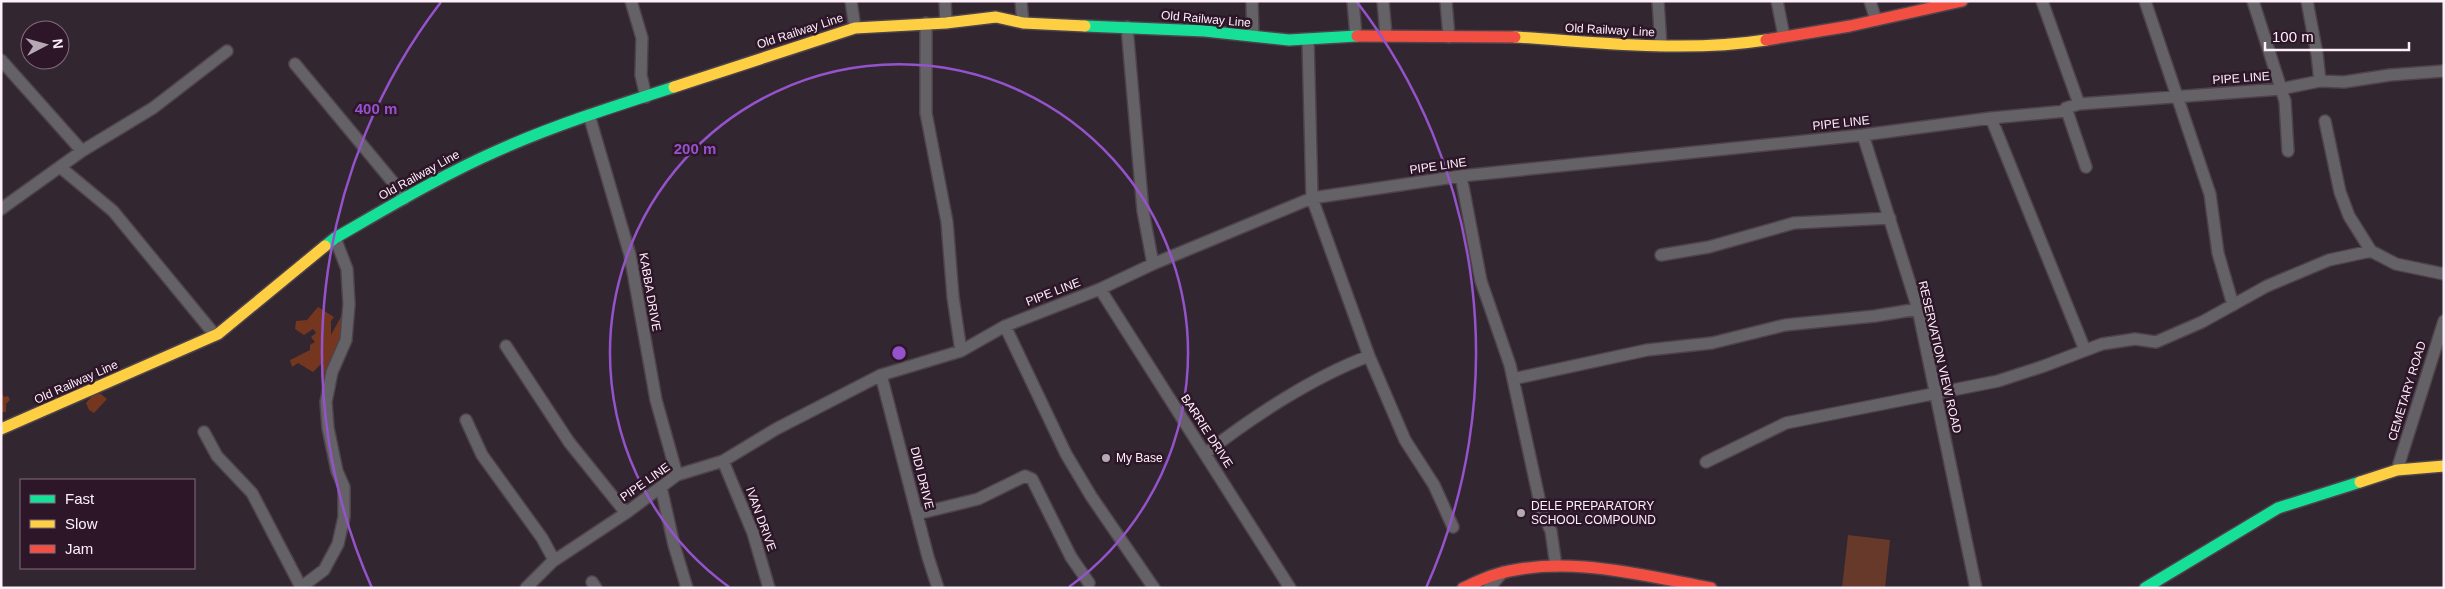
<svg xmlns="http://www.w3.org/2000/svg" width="2445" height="589" viewBox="0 0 2445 589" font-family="Arial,sans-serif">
<rect width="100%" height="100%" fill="#322630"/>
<!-- green -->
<path fill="#67392a" d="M1848,535l42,5 -5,48h-43z"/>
<!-- forest -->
<path fill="#75361f" d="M318,307l16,10 -3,4v14l12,-22 1,24 -17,40h-6l3,-16 -11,11 -15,-9 -6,4 -2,-7 20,-10v-5l5,-3 -4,-5 5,-4 -3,-4 -9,6 -9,-6 1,-8 11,-1z
M1,390l3,7 4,-1 2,4 -4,4v8h-5z
M94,394h7l6,5 -13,14 -5,-3 -3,-7z"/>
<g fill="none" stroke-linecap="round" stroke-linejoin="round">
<!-- street casing -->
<g stroke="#4e434b" stroke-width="14">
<path id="street" d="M631,1l11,37 -1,37 5,22
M851,1l4,27
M945,1l1,22
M1021,1l2,22
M1252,1l1,35
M1353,1l3,35
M1383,1l3,34
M1446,1l3,36
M1658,1l3,45
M1777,1l7,35
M1870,1l6,19
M2042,1l37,103
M2145,1l65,193 8,59 15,52
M2253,1l32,100 3,50
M2307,1l10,53 3,27
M926,23v90l21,109 6,75 8,54
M1127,27l16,184 10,53
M1308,39l4,159 57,158 36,84 29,45 19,42
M1,60l81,91
M295,64l97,117 12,18
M2066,108l20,59
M589,115l41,140 26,145 21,75
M1991,118l94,232
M2325,121l15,71 9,24 22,35 25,13 48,10
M1863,135l55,174 58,279
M60,167l53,44 102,124
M1461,176l20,105 29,84 32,147 9,19 5,35
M1,209l81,-58 71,-43 74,-57
M1661,255l48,-8 85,-24 96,-5
M1100,289l190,299
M1005,326l61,128 25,42 63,92
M506,346l63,96 57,71
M881,375l47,182 10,31
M1513,379l134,-29 65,-7 73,-18 90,-9 43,-7
M466,420l16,35 60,83 12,22
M204,432l13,24 35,37 49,94
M1206,453c46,-36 107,-76 163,-97
M723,461l30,72 16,55
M1706,462l80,-39 212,-42 46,-15 58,-22 33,-5 21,3 46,-20 65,-36 62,-26 42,-9
M2397,470l47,-149
M661,487l13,58 13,43
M917,514l61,-15 47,-23 7,3 39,78 18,26
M592,582l4,6
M300,588l24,-18 14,-26 6,-27v-30l-7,-16 -9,-43 -2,-26 6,-30 14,-32 3,-36 -2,-35 -12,-31
M526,588l26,-26 74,-49 51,-38 46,-14 53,-32 105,-54 80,-24 44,-25 95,-37 53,-25 159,-66 149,-22 402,-41 128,-17 75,-7v-3l13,-4 202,-15 39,-8 24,1 46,-7 54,-4
M1489,588l14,-16"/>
</g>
<!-- fast casing -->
<g stroke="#4e434b" stroke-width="14">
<path id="fast" d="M1085,26l120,5 84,9 68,-4
M325,246l10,-8c54,-31 107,-63 164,-88 56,-25 116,-44 175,-63
M2145,588l133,-80 82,-26"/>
</g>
<!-- slow casing -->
<g stroke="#4e434b" stroke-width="14">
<path id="slow" d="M1515,37c83,5 168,16 251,3
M674,87l181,-59 91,-5 50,-6 27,6 62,3
M1,429l217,-95 107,-88
M2360,482l37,-12 47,-4"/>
</g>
<!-- jam casing -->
<g stroke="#4e434b" stroke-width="14">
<path id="jam" d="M1357,36l158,1
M1766,40l84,-14 112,-25
M1463,588c9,-4 19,-9 28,-12 70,-23 150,-1 220,12"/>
</g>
<!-- street -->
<use href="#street" stroke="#656267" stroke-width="11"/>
<!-- fast -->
<use href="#fast" stroke="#16e098" stroke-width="11"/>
<!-- slow -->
<use href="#slow" stroke="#ffcf43" stroke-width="11"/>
<!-- jam -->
<use href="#jam" stroke="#f24e42" stroke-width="11"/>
</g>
<!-- distance rings -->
<g fill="none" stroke="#9553cb" stroke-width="2.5">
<path d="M729 587A289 289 0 1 1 1069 587"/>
<path d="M372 588A577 577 0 0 1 441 2M1357 2A577 577 0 0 1 1426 588"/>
</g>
<!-- markers -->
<g fill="#b6a9b3" stroke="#2e1629" stroke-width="2">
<circle cx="1106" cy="458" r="5"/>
<circle cx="1521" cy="513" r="5"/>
</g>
<g text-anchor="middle" stroke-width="5" stroke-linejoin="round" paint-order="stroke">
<!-- street labels -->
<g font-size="12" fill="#fdf0fa" stroke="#2e1629">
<text transform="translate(1206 19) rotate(5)" y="4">Old Railway Line</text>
<text transform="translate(1610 30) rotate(3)" y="4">Old Railway Line</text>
<text transform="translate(800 31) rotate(-18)" y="4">Old Railway Line</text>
<text transform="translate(2241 78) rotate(-4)" y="4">PIPE LINE</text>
<text transform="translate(1841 123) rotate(-6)" y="4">PIPE LINE</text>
<text transform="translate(1438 166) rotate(-8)" y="4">PIPE LINE</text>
<text transform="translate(419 175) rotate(-29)" y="4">Old Railway Line</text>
<text transform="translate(650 292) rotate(80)" y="4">KABBA DRIVE</text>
<text transform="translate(1053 292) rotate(-21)" y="4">PIPE LINE</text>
<text transform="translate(1940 357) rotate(77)" y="4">RESERVATION VIEW ROAD</text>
<text transform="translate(76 382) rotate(-24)" y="4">Old Railway Line</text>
<text transform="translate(2407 391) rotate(-73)" y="4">CEMETARY ROAD</text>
<text transform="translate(1207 431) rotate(57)" y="4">BARRIE DRIVE</text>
<text transform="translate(922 478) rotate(76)" y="4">DIDI DRIVE</text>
<text transform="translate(645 482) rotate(-35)" y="4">PIPE LINE</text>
<text transform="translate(761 519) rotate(70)" y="4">IVAN DRIVE</text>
</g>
<!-- poi labels -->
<g font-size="12" fill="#fdf0fa" stroke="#2e1629" text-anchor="start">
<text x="1116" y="462">My Base</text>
<text x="1531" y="510">DELE PREPARATORY<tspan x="1531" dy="14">SCHOOL COMPOUND</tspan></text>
</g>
</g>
<circle cx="899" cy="353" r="8" fill="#9553cb" stroke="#2e1629" stroke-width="2.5"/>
<g font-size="15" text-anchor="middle" font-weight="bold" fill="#9553cb" stroke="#2e1629" stroke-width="5" stroke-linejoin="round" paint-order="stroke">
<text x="376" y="114">400 m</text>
<text x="695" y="154">200 m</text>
</g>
<!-- border -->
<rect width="2445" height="589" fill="none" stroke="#fdf0fa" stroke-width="5"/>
<!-- legend -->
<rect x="20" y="479" width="175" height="90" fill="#2e1629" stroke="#816d7d"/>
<rect x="30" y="495" width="25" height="8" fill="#16e098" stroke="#816d7d"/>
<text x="65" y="504" font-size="15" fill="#fdf0fa">Fast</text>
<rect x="30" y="520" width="25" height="8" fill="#ffcf43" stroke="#816d7d"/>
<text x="65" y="529" font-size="15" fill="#fdf0fa">Slow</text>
<rect x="30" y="545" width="25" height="8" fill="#f24e42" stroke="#816d7d"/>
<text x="65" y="554" font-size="15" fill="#fdf0fa">Jam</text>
<!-- north arrow -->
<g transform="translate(45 45) rotate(84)"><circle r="24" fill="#2e1629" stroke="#816d7d"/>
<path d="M0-4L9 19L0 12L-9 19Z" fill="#b6a9b3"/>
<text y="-8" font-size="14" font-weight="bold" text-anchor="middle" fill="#fdf0fa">N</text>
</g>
<!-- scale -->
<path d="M2265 42v8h144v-8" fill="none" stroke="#fdf0fa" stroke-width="2.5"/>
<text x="2272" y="42" font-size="15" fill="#fdf0fa" stroke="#2e1629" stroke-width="4" paint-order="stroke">100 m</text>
</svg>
